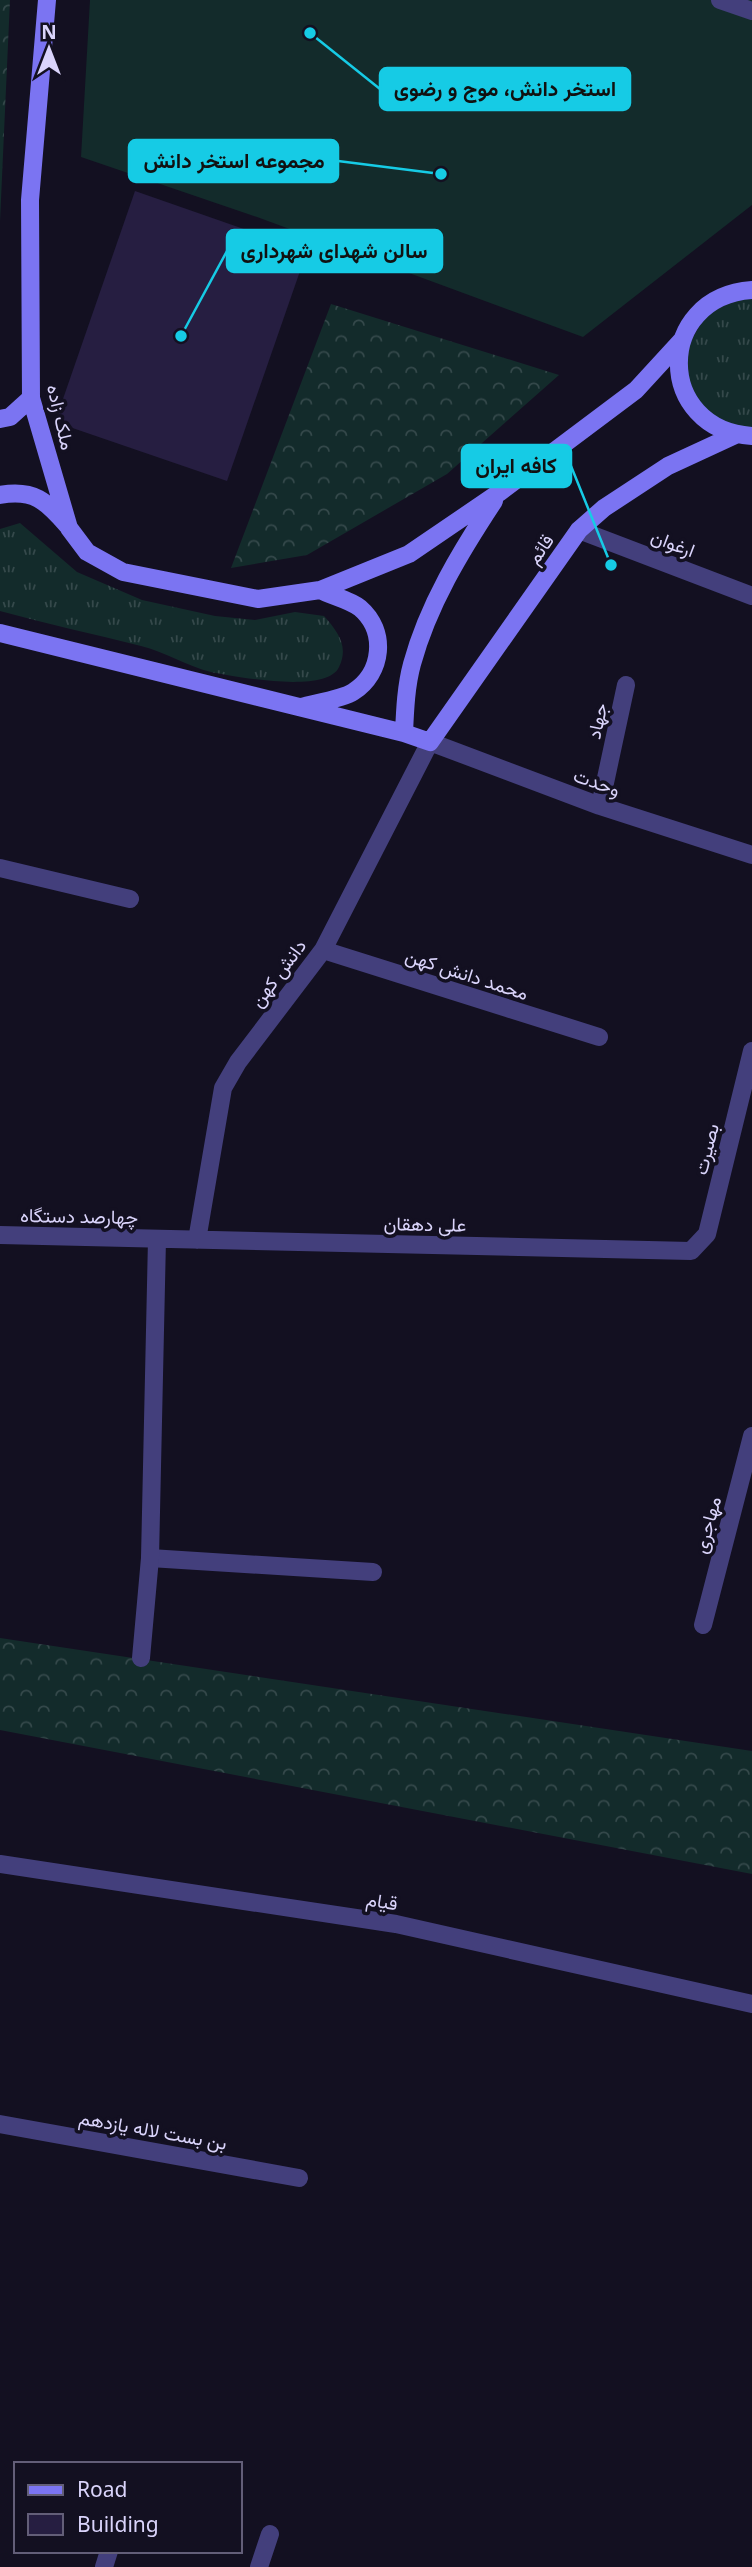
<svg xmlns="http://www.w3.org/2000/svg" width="752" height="2567" viewBox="0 0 752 2567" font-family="'Noto Sans',Vazirmatn,sans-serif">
<defs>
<pattern id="grass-tufts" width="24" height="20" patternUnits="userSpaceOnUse" patternTransform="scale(1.75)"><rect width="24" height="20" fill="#132b2b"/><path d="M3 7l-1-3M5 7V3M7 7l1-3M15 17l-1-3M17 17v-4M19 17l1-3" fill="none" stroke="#35494b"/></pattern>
<pattern id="forest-crowns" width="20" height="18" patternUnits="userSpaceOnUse" patternTransform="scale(1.75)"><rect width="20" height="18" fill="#132b2b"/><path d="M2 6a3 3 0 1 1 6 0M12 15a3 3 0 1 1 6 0" fill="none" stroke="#35494b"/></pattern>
</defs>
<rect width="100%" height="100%" fill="#131021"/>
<!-- grass -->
<path fill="url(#grass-tufts)" d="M752,295v134l-29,-6 -18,-13 -13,-17 -6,-22v-22l22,-37z
M20,523l57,49 65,28 73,16 40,4 40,-8 29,4c14,16 25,30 15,51 -12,27 -103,10 -128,5 -24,-6 -46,-20 -70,-26 -47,-12 -94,-22 -141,-35v-82z"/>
<!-- forest -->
<path fill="url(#forest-crowns)" d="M0,0h10l-10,221z
M331,304l228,71 -112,99 -140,81 -76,13z
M0,1638l752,113v123l-752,-144z"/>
<!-- pitch -->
<path fill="#132b2b" d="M90,0h662v205l-169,132 -326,-120 -176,-60z"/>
<!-- building -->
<path fill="#261e41" d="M135,191l172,60 -80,230 -172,-59z"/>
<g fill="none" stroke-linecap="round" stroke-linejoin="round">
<!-- lane -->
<path stroke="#433f7c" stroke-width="18" d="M720,0l32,11
M150,1558l223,14
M703,1625l49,-189
M104,2567l5,-16
M259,2567l11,-33"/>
<!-- street -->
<path stroke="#433f7c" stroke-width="18" d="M579,530l173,66
M600,806l26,-121
M0,868l130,31
M323,950l276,87
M0,1235l691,16 16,-17 45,-183
M197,1240l26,-152 15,-26 85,-112 107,-208 170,64 152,49
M141,1658l9,-100 7,-319
M0,1864l396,60 356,80
M0,2124l299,54"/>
<!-- secondary -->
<path stroke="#7b74f2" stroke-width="18" d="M47,0l-17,200 1,198 38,130 18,24 36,20 135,27 62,-9 89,-36 91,-62 136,-102 45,-49
M752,290c-98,7 -97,140 0,146
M0,419l10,-2 21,-19
M0,495c34,-6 46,6 67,30
M0,633l404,100 26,9 149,-212 25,-22 64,-42 67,-31
M301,707c14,-4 41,-8 52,-15 30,-19 34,-61 7,-84 -10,-8 -28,-12 -40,-18
M404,733c1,-23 2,-47 8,-69 16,-59 49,-113 82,-163"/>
</g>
<g text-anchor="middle" stroke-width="7" stroke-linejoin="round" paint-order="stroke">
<!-- street labels -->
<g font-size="19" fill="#dad4fb" stroke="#131021">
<text transform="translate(61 417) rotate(77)" y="7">ملک زاده</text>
<text transform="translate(673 543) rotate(21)" y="7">ارغوان</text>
<text transform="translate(540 549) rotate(-55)" y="7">قائم</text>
<text transform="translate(597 721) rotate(-78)" y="7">جهاد</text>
<text transform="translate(597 782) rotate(20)" y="7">وحدت</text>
<text transform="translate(278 973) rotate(-53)" y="7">دانش کهن</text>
<text transform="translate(467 974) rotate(18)" y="7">محمد دانش کهن</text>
<text transform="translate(706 1149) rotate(-76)" y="7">بصیرت</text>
<text transform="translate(79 1216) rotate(1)" y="7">چهارصد دستگاه</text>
<text transform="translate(425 1224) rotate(1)" y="7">علی دهقان</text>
<text transform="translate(707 1525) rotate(-75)" y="7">مهاجری</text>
<text transform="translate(382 1901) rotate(9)" y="7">قیام</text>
<text transform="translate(153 2130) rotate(10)" y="7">بن بست لاله یازدهم</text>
</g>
</g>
<!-- callouts -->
<path fill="none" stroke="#16cbe5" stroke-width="2.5" d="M310 33L380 89M441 174L338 161M181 336L227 251M611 565L571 466"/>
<g fill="#16cbe5" stroke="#131021" stroke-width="2.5">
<circle cx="310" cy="33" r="7"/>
<circle cx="441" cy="174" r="7"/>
<circle cx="181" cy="336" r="7"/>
<circle cx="611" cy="565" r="7"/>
</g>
<g fill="#16cbe5" stroke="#16cbe5" stroke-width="2.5">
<rect x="380" y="68" width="250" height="42" rx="7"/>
<rect x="129" y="140" width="209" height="42" rx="7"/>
<rect x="227" y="230" width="215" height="42" rx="7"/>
<rect x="462" y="445" width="109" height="42" rx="7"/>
</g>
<g font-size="21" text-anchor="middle" font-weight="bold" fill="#111">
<text x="505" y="96">استخر دانش، موج و رضوی</text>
<text x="234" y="168">مجموعه استخر دانش</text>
<text x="334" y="258">سالن شهدای شهرداری</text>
<text x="516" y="473">کافه ایران</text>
</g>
<!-- legend -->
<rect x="14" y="2462" width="228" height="91" fill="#131021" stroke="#635e78" stroke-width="2"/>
<rect x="28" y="2485" width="35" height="10" fill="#7b74f2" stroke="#635e78" stroke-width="2"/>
<text x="77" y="2497" font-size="21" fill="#dad4fb">Road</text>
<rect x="28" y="2514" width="35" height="21" fill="#261e41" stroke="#635e78" stroke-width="2"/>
<text x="77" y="2532" font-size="21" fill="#dad4fb">Building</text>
<!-- north arrow -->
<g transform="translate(49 49)" stroke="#131021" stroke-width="5" paint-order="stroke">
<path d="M0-5L12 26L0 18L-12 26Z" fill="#dad4fb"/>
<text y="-10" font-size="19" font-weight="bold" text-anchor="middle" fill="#dad4fb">N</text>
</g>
</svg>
